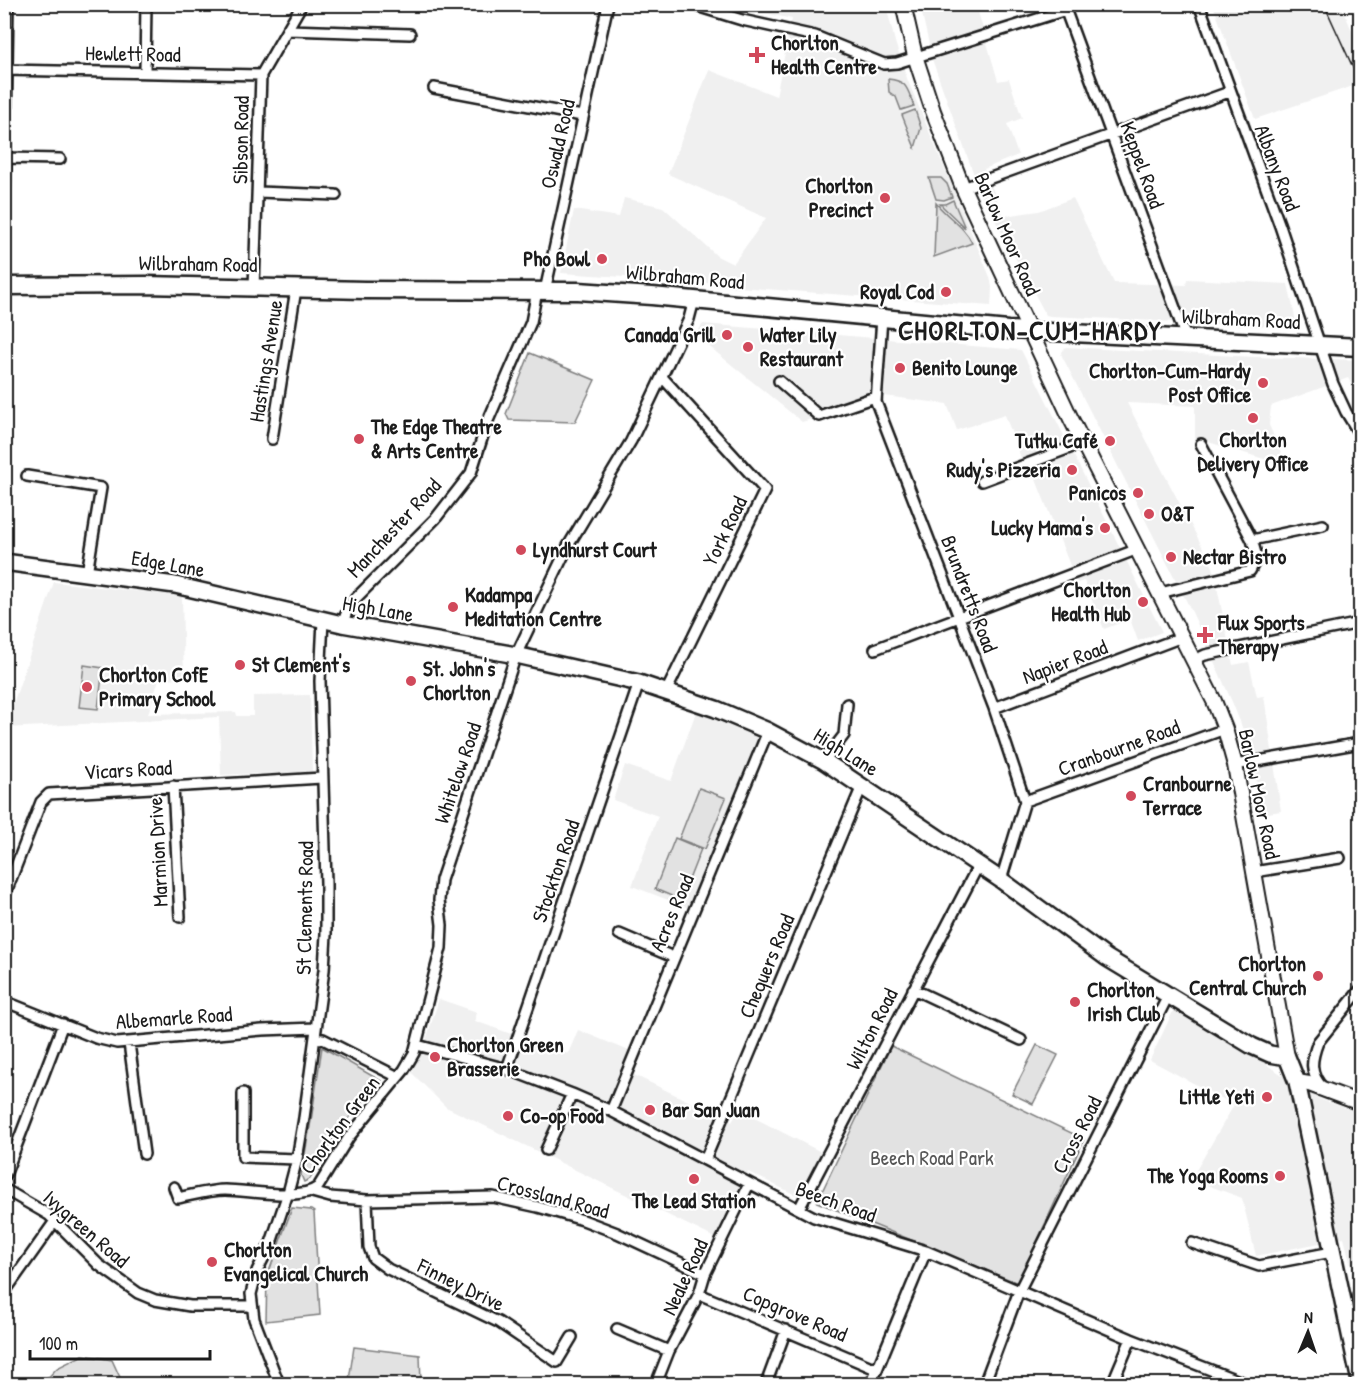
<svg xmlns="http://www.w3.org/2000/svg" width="1365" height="1389" viewBox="0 0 1365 1389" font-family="'Patrick Hand',sans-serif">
<rect width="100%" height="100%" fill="#fff"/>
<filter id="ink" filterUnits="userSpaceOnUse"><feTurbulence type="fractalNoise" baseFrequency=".0167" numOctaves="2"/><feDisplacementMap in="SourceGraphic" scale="12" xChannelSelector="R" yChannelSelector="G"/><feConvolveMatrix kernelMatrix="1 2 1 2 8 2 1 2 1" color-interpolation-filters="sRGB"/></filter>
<g filter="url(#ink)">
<!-- built -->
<path fill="#f0f0f0" d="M730,5h156l9,37 13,39 82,196 2,10 -1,19 -265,-20 -24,-4 -141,-9 13,-63 45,7 5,-19 39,9 54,49 16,8 33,-46 -98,-44 41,-104 67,26 16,-77z
M920,5h56l22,76 11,-2 13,39 -15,6 11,31 -34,14 20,47 35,-5 34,-13 41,85 72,2 1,-6 101,5 8,38 -14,5 -232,-11 -4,-1 -65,-121 -48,-132z
M1213,5h128l19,44v52l-7,-15 -98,33z
M703,324l318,26 141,282 -24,9 -8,-22 -26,10 -20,-48 -7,2 -44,-111 -12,-14 -16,-43 -48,15 -10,-26 -63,-8 -82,26 -107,-87z
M1065,347l190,10 105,3v33l-3,1 -9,-16 -77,28 -2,19 18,41 -92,-28v-32l-68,-3 86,164 20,98 16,-3 8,35 7,-1 17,115 -19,3 -11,-64 -18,-46 -41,-92 -131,-258z
M54,582l128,14 2,82 -25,1 -11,35 88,-2 1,4h16v-20l57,-1 2,77 -91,3 -2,-58 -214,11z
M696,712l62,26 -69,170 -57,-22 26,-70 -45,-16 12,-35 46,16z
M439,999l38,13 -2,9 93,33 10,-24 61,25 -7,19 100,48 7,-12 82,42 -20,40 -5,3 -48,-23 -33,66 -269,-131 -34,-34 14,-33z
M1176,1005l143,94 41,14v188l-16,-63 -88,18 -14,-58 -51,-19 43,-74 -84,-45z"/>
<!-- green -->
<path fill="#e2e2e2" stroke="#7f7f7f" stroke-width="1.5" d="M888,79c20,2 19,10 26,27l-13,4 -5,-13 -7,-5z
M915,110l6,18 -6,20 -13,-33z
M929,178h12l6,6 5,13 -8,3 -8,-1z
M953,200l12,28 -25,-24h5z
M936,203c12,15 29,24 36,40l-38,14z
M530,353l65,27 -20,42 -66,-2 -3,-6z
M84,665l19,3 -5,41 -19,-2z
M699,788l27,10 -21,51 -26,-10z
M675,838l26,11 -20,51 -26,-11z
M1037,1045l21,10 -25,49 -21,-10z
M891,1046l193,93 -66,144 -201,-81z
M322,1047l59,34 -43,50 -28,48 -6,3 -3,-7 10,-54z
M292,1208l19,2 3,2 6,103 -54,6 1,-44z
M354,1347l66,8 1,29h-83l11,-4z
M83,1355l29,5 11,24h-81l15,-16z"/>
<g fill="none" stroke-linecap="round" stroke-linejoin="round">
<!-- street casing -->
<g stroke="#1c1c1c" stroke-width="14">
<path id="street" d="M690,4l52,16 73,16 69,28 13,-1 169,-53
M1199,4l81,222 53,158 13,28 14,23
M1064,6l122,332
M289,30l121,4
M4,70l257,5
M145,71l1,-67
M434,88l148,28
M6,158l54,1
M963,188l266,-96
M258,192l78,3
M4,254l4,-250
M254,288l7,-213 41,-71
M545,291l63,-287
M882,318l-6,84 118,306 31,93 -24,79
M662,377l103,113 -99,202
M779,381l40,35 56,-19
M272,439l24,-150
M27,476l74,12 -14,85
M982,481l101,-38
M1252,540l71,-15
M1160,593l90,-22 7,-14 -5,-17 -51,-96
M342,624l6,-15 8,-11 80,-80 35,-45 16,-50 44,-101 6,-31
M875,649l263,-100
M1194,660l11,-5 155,-32
M994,708l188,-71
M824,761l20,-26 3,-31
M1235,765l125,-22
M173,786l7,131
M1025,801l200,-72
M1254,872l86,-14
M4,897l37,-95 8,-8 273,-16
M619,934l54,23
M913,989l108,51
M4,1001l92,37 21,5 145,-13 54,-2
M315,1038l8,1 75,38
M129,1043l15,111
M417,1045l90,24 65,25 39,17 203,106 112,34 205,88 116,45
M507,1069l132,-386
M1323,1088c-14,-15 -12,-28 -5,-46l42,-52
M243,1093v64l54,2
M611,1111l157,-380
M546,1150l26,-56
M705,1160l157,-374
M4,1178l59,-154
M174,1187l4,11c15,-3 32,-8 47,-8 23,0 76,11 93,-3l31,-50 55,-67 10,-17 27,-105 1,-23 -3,-25 2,-20 75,-225 52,-109 63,-105 58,-122 5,-19
M4,1189l45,26 50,50 39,28 17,7 35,6h61
M312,1192l18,5 37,3 126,-3 45,10 45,13 34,13 88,41
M367,1200l2,47 4,11 15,11 110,53 59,40 15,-25
M799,1209l179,-343
M1192,1243l67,23 73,-14
M4,1293l51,-72
M699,1294l177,75
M1346,1314h14
M617,1329l52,22
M279,1384l-25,-65 -3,-25 6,-23 14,-28 17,-50 9,-34 7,-41 20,-148 2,-36v-51l-6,-202 3,-61
M656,1384l13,-33 30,-57 6,-20 44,-90
M766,1384l20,-54
M871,1384l55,-133
M984,1384l35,-93 149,-295
M1112,1384l19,-45"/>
</g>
<!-- secondary casing -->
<g stroke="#1c1c1c" stroke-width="18">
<path id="secondary" d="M903,4l12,52 18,55 30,77 108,231 143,282 11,28 10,36 52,292
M1297,1082l12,2 51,19"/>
</g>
<!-- primary casing -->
<g stroke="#1c1c1c" stroke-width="20">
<path id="primary" d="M4,562l171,23 167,39 174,31 123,28 77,26 52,22 56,30 177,119 106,78 145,88 18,8 17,3 10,25 63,300"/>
</g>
<!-- highway casing -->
<g stroke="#1c1c1c" stroke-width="21">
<path id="highway" d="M4,286l142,-1 219,5 213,1 74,5 356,34 352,17"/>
</g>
<!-- street -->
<use href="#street" stroke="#fff" stroke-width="9"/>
<!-- secondary -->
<use href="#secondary" stroke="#fff" stroke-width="14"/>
<!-- primary -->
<use href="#primary" stroke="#fff" stroke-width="15"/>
<!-- highway -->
<use href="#highway" stroke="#fff" stroke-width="16"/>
<!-- tram -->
<path stroke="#1c1c1c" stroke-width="1.5" d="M1324,4l36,79"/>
</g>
</g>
<!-- markers -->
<g fill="#d1495b" stroke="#fff" stroke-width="2">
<path d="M754 46h6v6h6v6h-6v6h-6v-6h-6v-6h6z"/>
<circle cx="885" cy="198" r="6"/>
<circle cx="602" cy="259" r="6"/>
<circle cx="946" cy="292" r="6"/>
<circle cx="727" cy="335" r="6"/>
<circle cx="748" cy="347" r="6"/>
<circle cx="900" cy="368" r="6"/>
<circle cx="1263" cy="383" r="6"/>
<circle cx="1253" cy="418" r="6"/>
<circle cx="359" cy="439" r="6"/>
<circle cx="1110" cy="441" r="6"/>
<circle cx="1072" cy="470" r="6"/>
<circle cx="1138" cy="493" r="6"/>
<circle cx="1149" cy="514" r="6"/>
<circle cx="1105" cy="528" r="6"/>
<circle cx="521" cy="550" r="6"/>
<circle cx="1171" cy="557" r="6"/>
<circle cx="1143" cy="602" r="6"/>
<circle cx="453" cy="607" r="6"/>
<path d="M1202 626h6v6h6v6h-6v6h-6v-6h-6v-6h6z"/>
<circle cx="240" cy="665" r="6"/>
<circle cx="411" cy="681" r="6"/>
<circle cx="87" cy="687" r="6"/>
<circle cx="1131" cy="796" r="6"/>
<circle cx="1318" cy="976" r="6"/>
<circle cx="1075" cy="1002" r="6"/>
<circle cx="435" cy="1057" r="6"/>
<circle cx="1267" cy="1097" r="6"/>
<circle cx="650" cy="1110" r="6"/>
<circle cx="508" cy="1116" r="6"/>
<circle cx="1280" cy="1176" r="6"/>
<circle cx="694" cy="1179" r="6"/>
<circle cx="212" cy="1262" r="6"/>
</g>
<g text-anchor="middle" stroke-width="4.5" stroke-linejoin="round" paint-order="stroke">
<!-- poi labels -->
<g font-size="21" font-weight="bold" fill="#1c1c1c" stroke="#fff" text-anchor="start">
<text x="771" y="50">Chorlton<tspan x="771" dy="24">Health Centre</tspan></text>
<text x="873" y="193" text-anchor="end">Chorlton<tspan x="873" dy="24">Precinct</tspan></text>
<text x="590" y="266" text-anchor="end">Pho Bowl</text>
<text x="934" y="299" text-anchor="end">Royal Cod</text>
<text x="715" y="342" text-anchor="end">Canada Grill</text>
<text x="760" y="342">Water Lily<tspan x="760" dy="24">Restaurant</tspan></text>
<text x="912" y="375">Benito Lounge</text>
<text x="1251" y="378" text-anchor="end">Chorlton-Cum-Hardy<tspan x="1251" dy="24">Post Office</tspan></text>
<text x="371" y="434">The Edge Theatre<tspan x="371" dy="24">&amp; Arts Centre</tspan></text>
<text x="1253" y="447" text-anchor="middle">Chorlton<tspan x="1253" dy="24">Delivery Office</tspan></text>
<text x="1098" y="448" text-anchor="end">Tutku Café</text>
<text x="1060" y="477" text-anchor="end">Rudy's Pizzeria</text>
<text x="1126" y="500" text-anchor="end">Panicos</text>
<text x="1161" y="521">O&amp;T</text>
<text x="1093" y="535" text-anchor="end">Lucky Mama's</text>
<text x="533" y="557">Lyndhurst Court</text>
<text x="1183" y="564">Nectar Bistro</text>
<text x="1131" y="597" text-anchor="end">Chorlton<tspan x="1131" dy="24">Health Hub</tspan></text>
<text x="465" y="602">Kadampa<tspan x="465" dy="24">Meditation Centre</tspan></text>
<text x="1218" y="630">Flux Sports<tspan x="1218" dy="24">Therapy</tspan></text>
<text x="252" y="672">St Clement's</text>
<text x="423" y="676">St. John's<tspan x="423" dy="24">Chorlton</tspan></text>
<text x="99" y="682">Chorlton CofE<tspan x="99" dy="24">Primary School</tspan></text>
<text x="1143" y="791">Cranbourne<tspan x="1143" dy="24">Terrace</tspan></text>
<text x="1306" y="971" text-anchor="end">Chorlton<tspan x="1306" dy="24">Central Church</tspan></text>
<text x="1087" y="997">Chorlton<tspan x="1087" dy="24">Irish Club</tspan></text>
<text x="447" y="1052">Chorlton Green<tspan x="447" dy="24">Brasserie</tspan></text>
<text x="1255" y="1104" text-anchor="end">Little Yeti</text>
<text x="662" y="1117">Bar San Juan</text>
<text x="520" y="1123">Co-op Food</text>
<text x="1268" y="1183" text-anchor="end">The Yoga Rooms</text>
<text x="694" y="1208" text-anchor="middle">The Lead Station</text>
<text x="224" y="1257">Chorlton<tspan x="224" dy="24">Evangelical Church</tspan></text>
</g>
<!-- street labels -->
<g font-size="21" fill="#1c1c1c" stroke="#fff">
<text transform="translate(133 54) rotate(1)" y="7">Hewlett Road</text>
<text transform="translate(241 140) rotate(-89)" y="7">Sibson Road</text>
<text transform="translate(558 144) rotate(-77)" y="7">Oswald Road</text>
<text transform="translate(1142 165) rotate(70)" y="7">Keppel Road</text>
<text transform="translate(1277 168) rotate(69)" y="7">Albany Road</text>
<text transform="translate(1007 234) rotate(66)" y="7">Barlow Moor Road</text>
<text transform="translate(198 264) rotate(1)" y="7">Wilbraham Road</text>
<text transform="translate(685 277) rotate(5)" y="7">Wilbraham Road</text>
<text transform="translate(1241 319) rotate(3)" y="7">Wilbraham Road</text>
<text transform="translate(266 361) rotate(-81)" y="7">Hastings Avenue</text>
<text transform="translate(394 528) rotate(-47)" y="7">Manchester Road</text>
<text transform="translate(725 531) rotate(-64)" y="7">York Road</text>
<text transform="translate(168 564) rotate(10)" y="7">Edge Lane</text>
<text transform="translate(969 594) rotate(69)" y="7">Brundretts Road</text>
<text transform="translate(378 609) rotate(10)" y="7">High Lane</text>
<text transform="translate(1065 662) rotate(-21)" y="7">Napier Road</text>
<text transform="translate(1119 748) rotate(-20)" y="7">Cranbourne Road</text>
<text transform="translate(846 752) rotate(32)" y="7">High Lane</text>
<text transform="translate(128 770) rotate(-3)" y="7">Vicars Road</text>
<text transform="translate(458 773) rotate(-71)" y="7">Whitelow Road</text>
<text transform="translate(1259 794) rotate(78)" y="7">Barlow Moor Road</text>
<text transform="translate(158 852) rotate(-93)" y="7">Marmion Drive</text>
<text transform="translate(556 871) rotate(-71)" y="7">Stockton Road</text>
<text transform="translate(305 908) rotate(-89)" y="7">St Clements Road</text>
<text transform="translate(672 913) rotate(-67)" y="7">Acres Road</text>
<text transform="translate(767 966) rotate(-67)" y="7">Chequers Road</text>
<text transform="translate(174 1018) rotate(-4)" y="7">Albemarle Road</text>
<text transform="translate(872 1029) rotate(-63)" y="7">Wilton Road</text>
<text transform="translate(340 1125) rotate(-53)" y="7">Chorlton Green</text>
<text transform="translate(1077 1135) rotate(-63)" y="7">Cross Road</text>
<text transform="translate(553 1197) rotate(15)" y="7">Crossland Road</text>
<text transform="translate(836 1202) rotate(20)" y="7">Beech Road</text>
<text transform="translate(86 1229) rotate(41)" y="7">Ivygreen Road</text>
<text transform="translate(685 1277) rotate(-65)" y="7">Neale Road</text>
<text transform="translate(461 1285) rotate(26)" y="7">Finney Drive</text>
<text transform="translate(795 1314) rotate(23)" y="7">Copgrove Road</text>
</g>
<!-- park labels -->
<g font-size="21" fill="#575757" stroke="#fff">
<text x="932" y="1165">Beech Road Park</text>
</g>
<!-- district labels -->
<g font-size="27" font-weight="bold" letter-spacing="1.5" fill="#1c1c1c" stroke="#fff">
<text x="1030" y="340">CHORLTON-CUM-HARDY</text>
</g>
</g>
<!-- margin -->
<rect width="1365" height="1389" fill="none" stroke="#fff" stroke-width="24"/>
<rect x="12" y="12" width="1341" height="1365" fill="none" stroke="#1c1c1c" stroke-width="2" filter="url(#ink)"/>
<!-- north arrow -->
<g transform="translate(1308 1332) rotate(2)" stroke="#ffffff" stroke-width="4.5" paint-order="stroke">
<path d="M0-4.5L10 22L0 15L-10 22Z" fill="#1c1c1c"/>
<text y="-9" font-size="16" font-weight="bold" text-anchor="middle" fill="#1c1c1c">N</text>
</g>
<!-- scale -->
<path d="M30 1350v9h180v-9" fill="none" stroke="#1c1c1c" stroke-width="3"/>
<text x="39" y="1350" font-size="18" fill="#1c1c1c" stroke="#ffffff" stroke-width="4.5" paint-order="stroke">100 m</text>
</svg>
